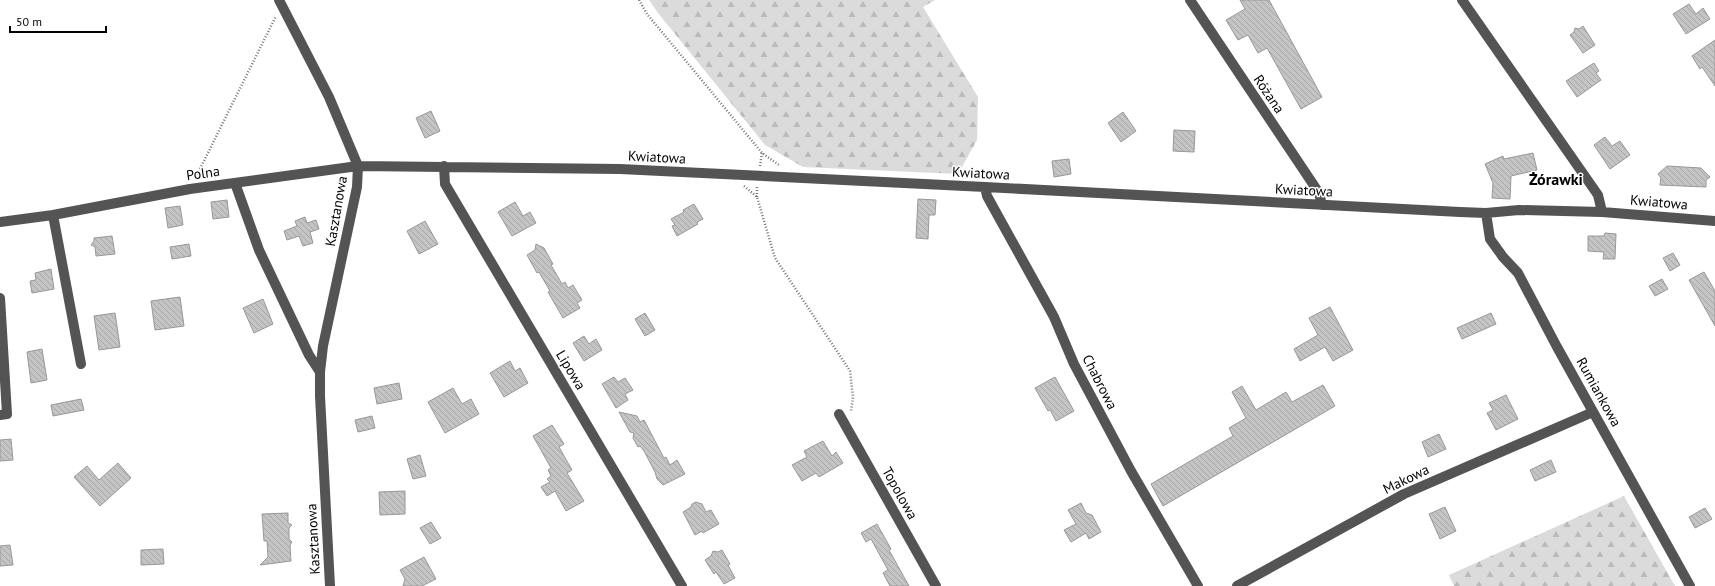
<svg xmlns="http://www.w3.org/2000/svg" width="1715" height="586" viewBox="0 0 1715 586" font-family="'PT Sans',sans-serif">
<defs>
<pattern id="forest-firs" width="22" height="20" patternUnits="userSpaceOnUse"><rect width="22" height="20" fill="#dbdbdb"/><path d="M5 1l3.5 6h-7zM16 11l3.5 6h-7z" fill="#bababa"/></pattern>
<pattern id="building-back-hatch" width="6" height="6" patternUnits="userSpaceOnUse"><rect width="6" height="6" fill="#c4c4c4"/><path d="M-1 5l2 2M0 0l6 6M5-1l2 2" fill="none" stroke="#a7a7a7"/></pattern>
</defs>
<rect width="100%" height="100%" fill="#fff"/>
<!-- forest -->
<path fill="url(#forest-firs)" d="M649,0h286l-12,7 55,90 -1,43 -19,34 -155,-7 -38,-22 -107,-132z
M1624,496l51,90h-221l-5,-11z"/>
<!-- building -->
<path fill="url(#building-back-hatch)" stroke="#989898" d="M1240,0h29l53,97 -21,12 -34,-61 -9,5 -10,-18 -10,5 -12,-20 19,-11z
M1689,4l7,10 7,-6 7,11 -24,15 -13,-20z
M1583,26l12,19 -12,8 -13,-18 4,-3 1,-4 4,1z
M1715,40v46l-13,-19 -2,2 -8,-13z
M1594,63l5,8 -3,2 5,7 -24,17 -11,-16z
M431,111l9,20 -15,7 -9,-20z
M1123,112l13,19 -15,11 -13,-19z
M1174,130l21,1 -1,21 -21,-1z
M1605,137l7,9 8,-5 10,14 -20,14 -16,-24z
M1533,153l4,17 -26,6 -1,23 -18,-1 1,-15 -8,-19 18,-8 1,3z
M1069,159l2,15 -17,3 -2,-16z
M1667,166l34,2 9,9 -4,3v7l-46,-2 1,-7 -3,-4z
M918,199l18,1 -1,15h-6l-1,24 -12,-1z
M227,200l2,17 -16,2 -2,-17z
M515,202l8,14 7,-4 6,11 -24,13 -14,-24z
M694,204l9,15 -6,3 1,2 -21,12 -5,-10 3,-1 -4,-6 13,-7 -1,-2z
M180,206l3,19 -15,3 -3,-20z
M305,217l2,6 9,-3 3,9 -9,3 3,11 -10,3 -4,-10 -12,4 -3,-9 13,-5 -2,-5z
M425,221l13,23 -19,10 -12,-23z
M1605,233l11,1 -1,25h-12l1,-7 -16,-1v-15h16z
M112,236l3,18 -19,2 -1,-9 -4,-2 3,-4v-3z
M189,244l2,12 -19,3 -2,-12z
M536,244l8,4 9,16 -2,1 11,19 3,-2 3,6 5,-3 9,15 -5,3 3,5 -17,10 -15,-26 2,-1 -11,-19 -2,1 -10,-18 8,-5z
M1673,253l7,12 -10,6 -7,-13z
M51,269l3,20 -22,4 -2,-12 6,-1 -1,-7z
M1704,272l11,19v35l-26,-46z
M1662,279l6,10 -13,7 -6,-10z
M180,297l4,29 -29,4 -4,-29z
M263,299l10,25 -19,9 -11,-25z
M1330,307l23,43 -20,11 -8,-14 -25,14 -6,-12 24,-14 -9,-17z
M115,313l5,34 -21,3 -5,-34z
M645,313l10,17 -10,6 -10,-17z
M1491,313l5,11 -34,15 -5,-11z
M584,336l5,8 7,-5 6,11 -18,11 -11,-18z
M42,349l5,31 -16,3 -4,-31z
M510,361l5,10 5,-3 8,15 -24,14 -14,-24z
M614,377l4,5 7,-4 8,12 -8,4 3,6 -12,8 -14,-24z
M1055,377l19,34 -18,10 -6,-11 -2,1 -13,-23z
M399,383l3,16 -25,5 -3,-16z
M1323,385l12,21 -172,100 -12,-22 82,-48 -4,-8 17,-10 -14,-26 10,-6 14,24 30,-18 6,10z
M453,388l9,16 9,-5 8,15 -34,19 -17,-31z
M1506,395l12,24 -22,11 -9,-17 6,-3 -4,-7z
M81,399l3,11 -31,6 -2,-11z
M619,412l18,4 3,6 4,-2 20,38 2,-1 4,8 7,-5 8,14 -22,11 -6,-6 -2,-7 -11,-21 -4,-5 -2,1 -5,-9 1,-5 -4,-1z
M372,416l3,12 -17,4 -3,-12z
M552,425l12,19 -5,3 13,23 -5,3 17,28 -18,10 -11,-20 -8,5 -6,-9 9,-5 -3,-3 4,-3 -3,-6 3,-2 -18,-32z
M1439,434l7,15 -18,8 -6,-15z
M11,439l2,21 -13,1v-21z
M823,441l9,15 4,-4 7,11 -24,14 -3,-4 -14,8 -10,-16 15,-8 -3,-6z
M420,455l6,21 -13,3 -6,-20z
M1551,460l5,12 -21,9 -5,-11z
M118,463l13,15 -31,28 -26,-29 13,-11 12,14z
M405,491v23l-25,1 -1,-23z
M696,502l6,2 4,8 5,-2 8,14 -16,9 -1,-2 -7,4 -12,-23 8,-5 1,-3z
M1081,503l5,10 6,2 9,17 -12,7 -3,-6 -15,9 -7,-12 12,-6 -8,-14z
M1445,507l11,24 -16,8 -11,-25z
M1705,508l7,11 -17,9 -6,-11z
M288,513v10l4,2 -3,3v11l3,3 -2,3 1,16 -31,4 8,-8 -1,-16h-3l-2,-27z
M431,522l10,16 -11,6 -10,-16z
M877,524l14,25 -2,1 20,36h-19l-7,-13 5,-3 -17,-31 -5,3 -5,-9z
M10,545l3,20 -13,1v-20z
M163,549l1,15 -23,1v-15z
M722,550l8,14 -2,1 7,13 -11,6 -8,-12 -2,2 -9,-14 6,-4 2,-5 5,1z
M424,557l12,22 -14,7h-19l2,-7 -5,-9z"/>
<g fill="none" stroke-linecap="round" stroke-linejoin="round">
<!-- path -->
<path stroke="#767676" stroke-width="2.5" stroke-dasharray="1 2" stroke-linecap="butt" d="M639,0l8,14 115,139 17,12
M760,166l2,-13
M196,177l80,-161
M744,186l13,11 18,61 75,113 3,26 -2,15
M757,197v-12"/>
<!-- minor -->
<path stroke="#545454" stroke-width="10" d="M279,0l50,97 29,69 -1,21 -34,159 -3,26v24l10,190
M1190,0l129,193 3,12
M1462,0l136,195 4,17
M444,166l1,18 237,402
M235,183l24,67 50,105 11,17
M985,187l2,9 67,121 20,47 57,107 67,115
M1486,213l4,26 13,18 15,16 39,74 133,239
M53,215l28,149
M0,222l53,-7 137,-26 168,-23 262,3 365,18 475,25 26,1 33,-3 83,2 113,9
M0,298l7,116 -7,1
M839,414l97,172
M1237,586l167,-92 189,-82"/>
</g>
<g text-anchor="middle" stroke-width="3" stroke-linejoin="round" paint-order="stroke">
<!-- street labels -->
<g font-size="14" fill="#000" stroke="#fff">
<text transform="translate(1269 94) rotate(56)" y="5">Różana</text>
<text transform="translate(657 157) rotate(3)" y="5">Kwiatowa</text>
<text transform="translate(203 173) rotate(-8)" y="5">Polna</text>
<text transform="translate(981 173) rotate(3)" y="5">Kwiatowa</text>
<text transform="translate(1304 190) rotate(3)" y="5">Kwiatowa</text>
<text transform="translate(1659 202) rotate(5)" y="5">Kwiatowa</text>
<text transform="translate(336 211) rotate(-80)" y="5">Kasztanowa</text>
<text transform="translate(571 370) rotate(59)" y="5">Lipowa</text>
<text transform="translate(1100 382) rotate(63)" y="5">Chabrowa</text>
<text transform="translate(1599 392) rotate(61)" y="5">Rumiankowa</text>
<text transform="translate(1406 479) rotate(-26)" y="5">Makowa</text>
<text transform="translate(900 493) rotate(61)" y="5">Topolowa</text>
<text transform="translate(313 539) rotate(-93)" y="5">Kasztanowa</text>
</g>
<!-- quarter labels -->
<g font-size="16" font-weight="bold" fill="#000" stroke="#fff">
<text x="1556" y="185">Żórawki</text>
</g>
</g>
<!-- scale -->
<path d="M10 26v6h96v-6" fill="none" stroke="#000000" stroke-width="2"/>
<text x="16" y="26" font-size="12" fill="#000000" stroke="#ffffff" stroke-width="3" paint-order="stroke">50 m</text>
</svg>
